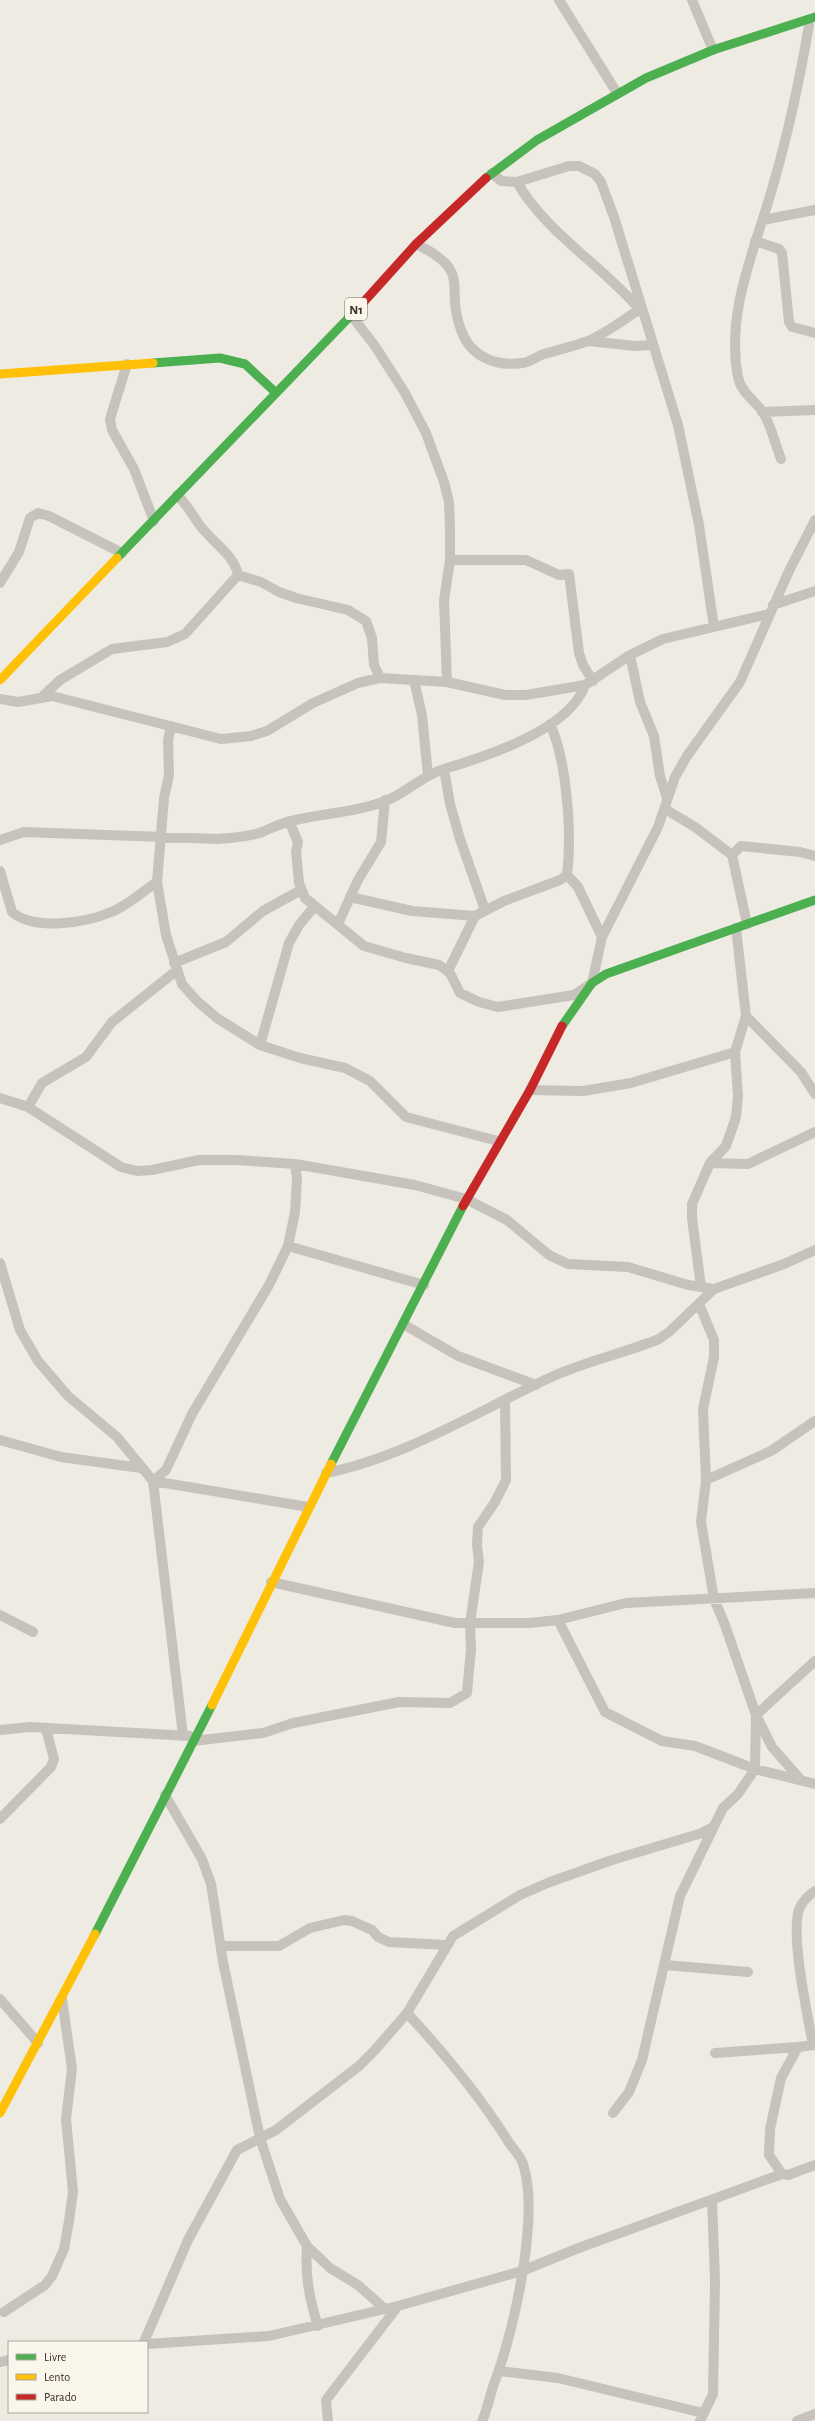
<svg xmlns="http://www.w3.org/2000/svg" width="815" height="2421" viewBox="0 0 815 2421" font-family="'Alegreya Sans',sans-serif">
<rect width="100%" height="100%" fill="#eeebe3"/>
<g fill="none" stroke-linecap="round" stroke-linejoin="round">
<!-- street -->
<path stroke="#c7c3bc" stroke-width="10" d="M559,0l58,93
M692,0l21,50
M492,173l9,8 16,1 52,-16h10l16,8 6,8 13,35 64,208 21,100 15,102
M517,182c28,50 86,84 123,128
M763,220l52,-10
M755,241l24,8 3,4 7,69 3,5 23,6
M416,244c58,28 28,41 45,86 9,26 34,37 61,33 7,0 15,-7 22,-9 14,-4 30,-8 44,-13 19,-8 36,-22 54,-33
M351,315l24,31 30,47 21,40 18,49 5,20 1,27v31l-6,40 3,82
M589,341l46,5 17,-1
M127,364l-17,55 2,11 22,39 20,52
M762,412l53,-2
M781,459c-6,-15 -10,-35 -19,-48 -9,-12 -21,-19 -24,-34 -13,-67 19,-132 36,-195 15,-52 26,-104 35,-157
M450,560h76l33,15 10,-1 10,79 4,12 10,16
M238,575l23,7 18,10 17,6 52,12 18,11 6,17 2,27 6,13
M0,583l19,-31 11,-34 8,-5 11,3 73,37
M773,605l42,-14
M630,655l10,47 14,34 6,40 7,22
M414,680l8,35 6,60
M43,696l17,-16 52,-31 55,-7 18,-8 53,-59c-3,-19 -25,-33 -36,-47 -9,-11 -14,-23 -25,-33
M0,699l18,3 34,-6 169,43 30,-3 16,-5 46,-28 45,-20 22,-5 67,4 58,13h21l59,-10 45,-30 33,-16 106,-25
M171,726l-3,14 1,35 -5,23 -7,84 9,53 16,49 16,18 19,16 43,27 40,13 45,10 25,13 36,36 92,24
M444,769l6,35 10,35 25,71
M665,809l30,18 37,28 15,69
M289,821l9,21 -2,10 3,31 6,15 59,48 42,12 33,7 11,8 10,20 19,9 19,5 76,-12 18,-12 10,-46 56,-110 17,-50 12,-21 53,-74 49,-111 26,-51
M0,840l24,-8 194,7c14,-1 31,-2 44,-7 10,-4 19,-9 29,-11 32,-8 74,-9 103,-24 17,-9 31,-22 50,-28 41,-12 126,-39 141,-84
M732,855l9,-9 59,6 15,4
M0,871l12,41c22,19 74,11 99,0 16,-6 32,-21 46,-30
M567,875l11,12 24,50
M350,897l62,14 63,5 29,-15 56,-21 7,-5c5,-40 0,-115 -17,-151
M338,924l20,-44 23,-38 4,-42
M174,963l52,-21 37,-31 38,-21
M448,971l27,-55
M746,1016l55,56 14,22
M260,1045l29,-102 10,-18 15,-18
M530,1090l53,1 48,-8 104,-31
M0,1098l28,9 93,60 16,4 15,-1 47,-10h37l59,4 120,21 51,14 41,21 42,35 19,9 60,3 60,18 26,4
M28,1107l14,-24 44,-26 26,-35 64,-51
M710,1163l38,1 67,-32
M288,1246l136,39
M0,1263l20,67 18,31 30,35 49,41 36,44 155,26
M701,1287l-9,-69v-14l18,-41 16,-17 10,-29 2,-21 -3,-44 11,-36 -10,-88
M403,1324l55,32 78,29
M0,1440l61,17 80,11
M326,1473c76,-15 151,-61 221,-94 35,-17 75,-25 112,-40l10,-7 45,-43 70,-25 31,-14
M706,1480l65,-29 44,-30
M153,1481l13,-11 26,-56 77,-129 19,-39 7,-34 2,-33 -2,-15
M153,1481l30,255
M271,1582l184,41h74l29,-3 68,-17 189,-10
M0,1615l33,17
M558,1620l47,92 57,29 33,5 60,23 60,15
M0,1730l30,-3 160,9
M193,1741l70,-8 30,-10 106,-21 51,1 17,-10 4,-44 -1,-26 9,-61 -2,-17 1,-18 17,-25 11,-22 -1,-79
M801,1780l-29,-33 -16,-32 59,-54
M165,1795l37,64 9,25 12,78 37,176 20,61 27,47 23,22 28,17 27,24
M0,1819l51,-52 3,-8 -8,-30
M221,1946h58l31,-18 34,-8 8,1 20,9 6,7 11,5 57,3
M665,1965l83,7
M0,1999l38,44
M407,2013c37,40 72,82 101,128 4,7 13,15 15,23 17,51 -9,167 -28,217 -5,13 -7,27 -13,40
M813,2045c-5,-28 -24,-114 -13,-138 3,-6 10,-13 15,-16
M715,2053l83,-6
M613,2113l16,-21 13,-32 38,-164 43,-88 15,-14 17,-25 1,-54 -31,-90 -11,-26 -13,-77 5,-42 -3,-71 11,-52v-17l-15,-36
M782,2174l-13,-19 1,-26 11,-51 17,-31 17,-2
M307,2246c-2,29 2,52 11,80
M4,2312l41,-27 7,-9 12,-27 5,-28 4,-29 -7,-73 6,-50 -10,-70
M144,2342l44,-102 49,-90 39,-20 83,-64 16,-16 32,-37 46,-77 67,-41 30,-13 62,-22 90,-27 11,-6
M147,2344l122,-8 129,-30 124,-35 54,-22 206,-75 6,1 27,-10
M0,2362l9,-2
M499,2371l59,7 145,35
M328,2421l-2,-21 72,-94
M700,2421l13,-27 2,-113 -3,-81
M797,2421l18,-7"/>
<!-- fast -->
<path stroke="#4caf50" stroke-width="9" d="M486,178l51,-38 109,-62 67,-28 102,-33
M153,363l67,-5 25,6 30,28
M117,558l244,-253
M562,1026l30,-43 14,-9 209,-74
M331,1464l132,-258
M95,1934l117,-229"/>
<!-- slow -->
<path stroke="#ffc107" stroke-width="9" d="M0,374l153,-11
M0,680l117,-122
M212,1705l119,-241
M0,2113l95,-179"/>
<!-- jam -->
<path stroke="#c62828" stroke-width="9" d="M361,305l55,-61 70,-66
M463,1206l67,-116 32,-64"/>
</g>
<g text-anchor="middle" stroke-width="3" stroke-linejoin="round" paint-order="stroke">
<!-- shield labels -->
<rect fill="#faf6eb" stroke="#726c63" stroke-width="1" x="345" y="298" width="22" height="22" rx="3"/>
<g font-size="13" font-weight="bold" fill="#383129">
<text x="356" y="314">N1</text>
</g>
</g>
<!-- legend -->
<rect x="8" y="2341" width="140" height="72" fill="#faf6eb" stroke="#aca79d"/>
<rect x="16" y="2354" width="20" height="6" fill="#4caf50" stroke="#aca79d"/>
<text x="44" y="2361" font-size="12" fill="#383129">Livre</text>
<rect x="16" y="2374" width="20" height="6" fill="#ffc107" stroke="#aca79d"/>
<text x="44" y="2381" font-size="12" fill="#383129">Lento</text>
<rect x="16" y="2394" width="20" height="6" fill="#c62828" stroke="#aca79d"/>
<text x="44" y="2401" font-size="12" fill="#383129">Parado</text>
</svg>
